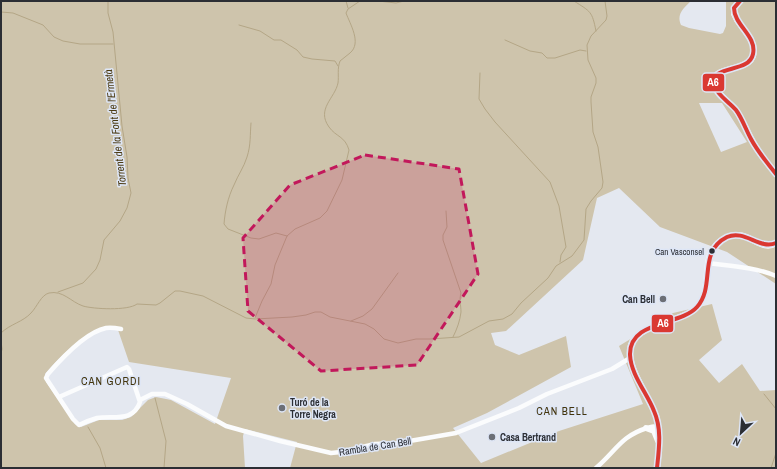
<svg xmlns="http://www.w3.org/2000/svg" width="777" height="469" viewBox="0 0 777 469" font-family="'Archivo Narrow',sans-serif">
<rect width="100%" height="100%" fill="#e4e8f0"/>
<!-- forest -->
<path fill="#cec4ac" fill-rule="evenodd" d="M1,1h690c-7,7 -15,13 -10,24l8,3 31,6 3,-1 3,-7v-25h50v283l-49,-32 -67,-25 -41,-39 -22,10 -14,62 -77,71 -15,2 4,12 24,10 47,-19 5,31 -84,46 -34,15 28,35 78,-32 84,-27 -24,-58 54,-33 39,-9 10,36 -23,20 20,23 23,-19 18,27 16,-1v78h-486l7,-26 -52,-13 -2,7 2,32h-244zM699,103h23l25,39 -26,10zM106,326l11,1 12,35 102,16 -16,46 -44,-24 -15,-3 -8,3 -17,17 -9,3h-23l-18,7 -6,-3 -29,-42 -1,-8c18,-21 36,-38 61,-48z"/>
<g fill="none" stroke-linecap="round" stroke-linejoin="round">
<!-- stream -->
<path stroke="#b4a686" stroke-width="1" d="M346,1l2,7
M378,1l18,2 8,-2
M574,1c17,11 18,10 22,30
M1,12l12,1 30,12 11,12 9,4 17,3h33
M239,25l21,6 14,9h7l16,10 6,7 9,2 23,2 3,5
M505,40l25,11 12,2 5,5h8l25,-8 6,1
M480,73l-1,26 6,10 10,13 55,60 9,24 7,41 -5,8 -1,7
M251,123c-1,11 0,22 -4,34 -3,10 -9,18 -13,28 -6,12 -9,26 -10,39l4,5 23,9 8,1 17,-6 11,3
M446,211l1,16 -4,8v5l18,53c-2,7 0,12 0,19 -1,9 -4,17 -8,25
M58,292l25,-9 13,-14 4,-9 4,-20 16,-19 7,-13 4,-15 -3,-15 -1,-21 -5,-31 -9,-94 -5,-19v-12
M255,318l7,-17 9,-17 4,-19 12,-29 8,-7 25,-11 7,-7 15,-31 7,-30c-4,-14 -13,-13 -20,-23 -13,-18 6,-29 9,-44 1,-7 -1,-14 2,-22 3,-3 7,-5 10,-8 12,-10 0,-29 -4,-40l2,-4 12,-8
M351,321l12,-5 9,-7 26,-36
M1,333c9,-9 22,-11 30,-20 6,-6 10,-18 18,-20 14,-3 22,9 34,13 10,3 45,5 54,-2l19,1 4,-2 15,-12h5l23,5 43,22 9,1 37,-2 14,-2 9,-3h6l9,5 35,7 9,5 10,10 14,4 18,-4h14l29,-2 30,-16 14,-2 9,-5 9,-11 27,-25 8,-12 16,-10 12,-16 2,-31 5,-8 11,-13 1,-6 -5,-35 -5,-15 -2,-30v-5l5,-14v-5l-8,-18 -1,-15 4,-9 15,-16 1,-4 -2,-15
M1,341l1,8 -1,5
M764,394l12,15
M155,398l11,43 -2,27
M88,427l12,21 6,20
M771,468l5,-15"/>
<!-- minor -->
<path stroke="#fbfcfd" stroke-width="4.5" d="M708,263c23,3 47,4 68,13
M59,397l68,-30 2,2 11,33c-7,21 -27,13 -43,16 -7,2 -12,4 -18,7l-6,-6 -27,-41 2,-4c13,-15 38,-42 58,-46 5,-1 10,0 15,1
M140,400l12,-6h13l22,10 39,22 54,15 51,12 10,-1 34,-8 23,-1 58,-10 63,-25 28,-14 65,-25 18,-11
M596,468c20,-17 25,-32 51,-40 5,-1 7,-3 12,0"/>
<!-- secondary -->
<path stroke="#fbfcfd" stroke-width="6" d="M740,1l-6,7v6l3,6 13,18 3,7c7,29 -35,18 -40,35 -2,9 16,22 22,29 8,10 12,24 19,35 6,11 14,20 22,30
M646,428l8,3 4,10
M657,468c2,-16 4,-33 0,-49 -5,-21 -40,-60 -22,-81 11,-12 37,-17 52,-24 32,-15 9,-53 32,-72 26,-21 40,13 57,1"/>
<!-- bus-1 casing -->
<g stroke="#dee6f6" stroke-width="7">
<path id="bus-1" d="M740,1l-6,7c0,17 23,28 19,46 -3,15 -25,13 -35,20 -4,3 -6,7 -4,11 3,10 15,17 22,25 6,8 10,20 15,29 7,13 16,24 25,35
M657,468c2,-19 5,-39 -3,-57 -7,-18 -23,-36 -24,-56 -1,-35 50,-29 67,-48 19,-21 0,-55 30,-70 18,-8 32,13 49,6"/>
</g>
<!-- bus-1 -->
<use href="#bus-1" stroke="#da3832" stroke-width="4"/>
</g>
<!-- marked area -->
<path fill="#c2185b" fill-opacity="0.2" stroke="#c2185b" stroke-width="3" stroke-dasharray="8 5" stroke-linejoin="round" d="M365,155l94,14 19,105 -61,91 -96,6 -73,-60 -5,-73 47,-53z"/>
<!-- markers -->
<circle fill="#2b2e34" stroke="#dee6f6" stroke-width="1.5" cx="712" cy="251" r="3.5"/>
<g fill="#6c6f76" stroke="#dee6f6" stroke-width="1.5">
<circle cx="663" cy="299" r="4"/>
<circle cx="282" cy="408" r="4"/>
<circle cx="492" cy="437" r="4"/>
</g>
<g text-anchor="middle" stroke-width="3" stroke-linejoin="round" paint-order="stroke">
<!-- bus labels -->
<g font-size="9" fill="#2b2e34" stroke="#dee6f6" text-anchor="end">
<text x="704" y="255">Can Vasconsel</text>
</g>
<!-- poi labels -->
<g font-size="10" font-weight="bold" fill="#2b2e34" stroke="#dee6f6" text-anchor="start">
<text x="655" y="303" text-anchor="end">Can Bell</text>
<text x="290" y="406">Turó de la<tspan x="290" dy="12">Torre Negra</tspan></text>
<text x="500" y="441">Casa Bertrand</text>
</g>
<!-- street labels -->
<g font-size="10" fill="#2b2e34" stroke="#dee6f6">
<text transform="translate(375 446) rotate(-9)" y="4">Rambla de Can Bell</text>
</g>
<!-- water labels -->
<g font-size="11" font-style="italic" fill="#4b3a12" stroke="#dee6f6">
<text transform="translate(115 128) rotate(-97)" y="4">Torrent de la Font de l'Ermetà</text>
</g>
<!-- neighbourhood labels -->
<g font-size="11" letter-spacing="1" fill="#43340b" stroke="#dee6f6">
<text x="111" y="385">CAN GORDI</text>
<text x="562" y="415">CAN BELL</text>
</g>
</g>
<g stroke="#dee6f6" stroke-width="1.5">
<rect x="702" y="73" width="23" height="19" rx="4" fill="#da3832"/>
<rect x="651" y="314" width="23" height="19" rx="4" fill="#da3832"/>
</g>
<g font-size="11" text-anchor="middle" font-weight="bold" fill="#fff">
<text x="713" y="86">A6</text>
<text x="663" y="327">A6</text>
</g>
<!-- border -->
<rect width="777" height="469" fill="none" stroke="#2b2e34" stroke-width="4"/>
<!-- north arrow -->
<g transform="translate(741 433) rotate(206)" stroke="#dee6f6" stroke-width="3" paint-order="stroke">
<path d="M0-3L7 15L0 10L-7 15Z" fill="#2b2e34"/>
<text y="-6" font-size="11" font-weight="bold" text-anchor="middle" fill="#2b2e34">N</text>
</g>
</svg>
